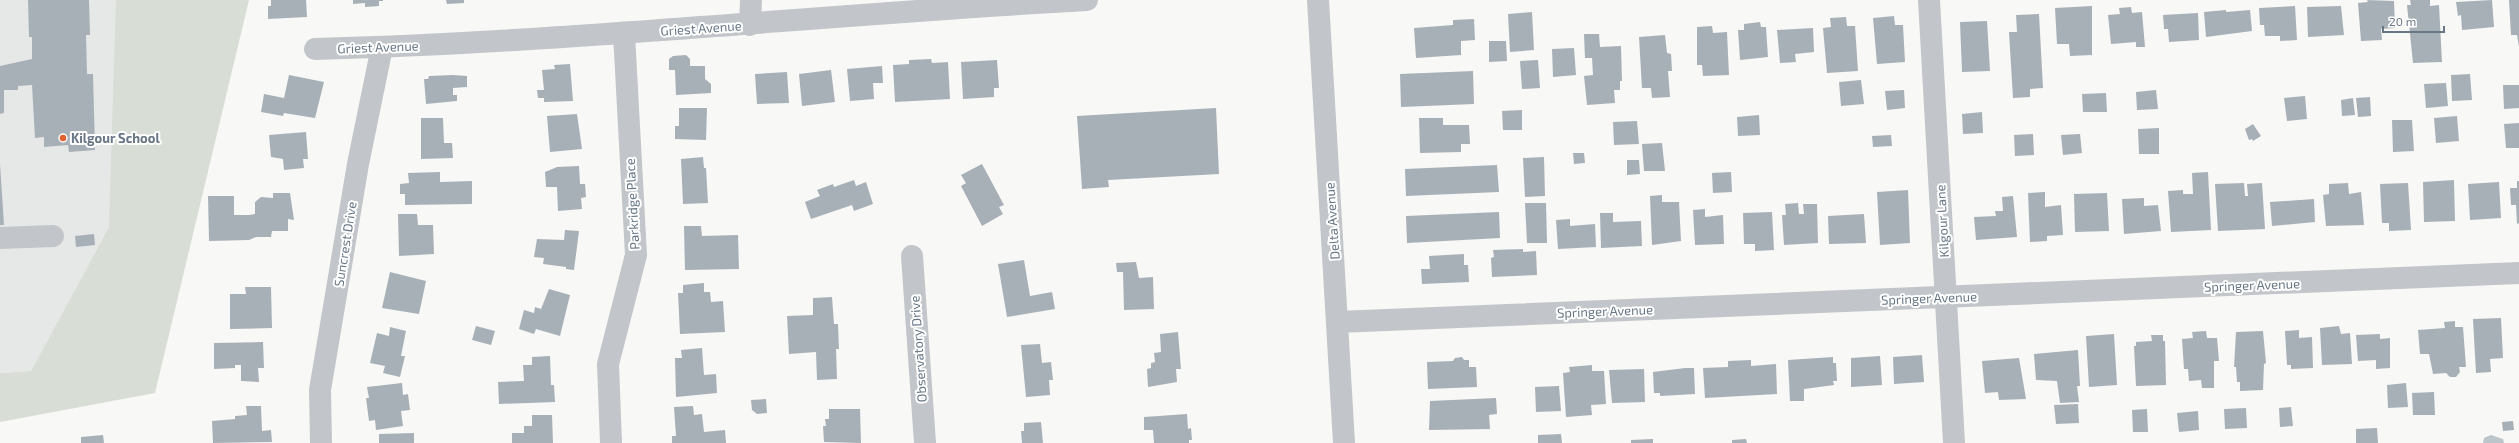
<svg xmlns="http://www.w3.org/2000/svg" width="2519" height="443" viewBox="0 0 2519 443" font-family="'Exo 2',sans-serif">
<rect width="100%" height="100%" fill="#f8f8f6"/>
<!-- built -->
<path fill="#e6e7e7" d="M0,0h138l-29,227 -78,144 -31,2z"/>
<!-- green -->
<path fill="#d8ddd5" d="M116,0h133l-94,393 -155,29v-49l31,-2 78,-144z"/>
<!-- water -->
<path fill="#bbc5ca" d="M2491,435l12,4 1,4h-21l1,-5z"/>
<!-- building -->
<path fill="#a8b0b7" d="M28,0h61l1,35h-4l1,39h6l2,76 -26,2 -1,-7 -24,2v-10l-9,1 -3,-53 -14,1v4h-14v23l-4,1v-48l32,-7v-22h-3z
M271,0h35l1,17 -39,2v-13h3z
M353,0h30v1h-4v5l-14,1v-4l-12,1z
M446,0h18v3l-17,1z
M2367,0l27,1 1,27 -14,1 1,11 -21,1 -3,-38 10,-1z
M2410,0h20v6l9,-1 3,57 -29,1 -6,-58h4z
M2492,0l2,27 -32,3 -1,-15 -3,1 -2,-14z
M2509,0h10v47l-2,-12h-6z
M2092,6v49l-22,1 -1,-12h-12l-2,-36z
M2295,6l2,34 -17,1v-5h-15l-1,-11h-4l-1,-17z
M2341,6l3,29 -36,2 -1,-30z
M2131,7l1,6 10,-1 3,35h-9v-5l-25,2 -3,-29 12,-1 -1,-6z
M2226,10v2l24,-2 2,21 -46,6 -2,-25z
M1532,12l2,38 -24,2 -2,-38z
M2198,13l1,27 -30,2 -1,-13h-4l-1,-14z
M2039,14l4,74 -13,1v8l-17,1 -4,-66h8l-1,-17z
M1894,16l1,9h8l2,37 -28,2 -4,-46z
M1846,17l1,9h8l3,45 -31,2 -4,-45 8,-1 -1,-9z
M1474,19l1,21 -14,1v14l-45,3 -2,-30 39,-3v-5z
M1987,21l3,50 -28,1 -2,-50z
M1760,22l1,5h5l2,30 -28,3 -2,-30h6v-6z
M1712,26l1,7 14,-1 2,43 -26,1 -1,-11h-5v-38z
M1813,28l1,24 -19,2 1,8 -16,1 -3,-33z
M1584,34h15l1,13 21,-1 1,35h-2v9h-6l1,13 -28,2 -3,-29 9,-1 -1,-17h-7z
M1665,35l2,18 4,1 1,17h-4l2,26 -18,1 -1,-10h-9l-3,-51z
M1489,41h17l1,20 -18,1z
M1574,48l2,27 -23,2 -1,-28z
M686,55l4,4v7h15v13l6,5v9l-35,2 -1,-25h-6v-11l4,-3z
M931,59l1,4 16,-1 2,37 -55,3 -2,-37 16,-1v-4z
M997,60l2,28h-5v9l-31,2 -2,-37z
M1538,60l2,28 -18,1 -2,-28z
M570,64l3,37 -29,1v-4h-6l-1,-8h7l-2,-20 13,-1 -1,-4z
M882,66l1,17h-10l1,16 -24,2 -3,-32z
M831,70l4,32 -33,4 -3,-32z
M1473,71l1,33 -73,3 -1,-33z
M787,72l2,31 -32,1 -2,-30z
M2470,74l2,26 -20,1 -1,-26z
M289,75l35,7 -9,36 -31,-5 -1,3 -22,-4 3,-18 20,4z
M453,75l14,1v11l-14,1v7h4v6l-31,3 -2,-25h4l1,-3z
M1861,80l3,24 -23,2 -2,-24z
M2446,83l2,23 -22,2 -2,-24z
M2503,85h16v23l-15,1z
M1904,90l1,18 -18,2 -2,-19z
M2156,90l2,19 -21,1 -1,-18z
M2106,93l1,19h-24l-1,-18z
M2305,96l2,23 -20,2 -3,-23z
M2370,97l1,19 -13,1 -2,-19z
M2353,98l2,17 -13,1 -1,-16z
M679,108h28l-1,32 -31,-1v-13h4z
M1216,108l3,66 -111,6 1,7 -27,2 -5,-73z
M1522,110v20h-19l-1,-19z
M1982,112l1,21 -20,1 -1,-20z
M577,114l5,35 -32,3 -3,-36z
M1759,115l1,20 -22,1 -1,-19z
M2457,116l2,25 -23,2 -2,-25z
M421,118h22l1,25h8l1,15 -32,1z
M1419,118h24v7h26l1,19h-9v8l-41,1z
M2392,120h20l2,31 -21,1z
M1637,121l2,23 -25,1 -1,-23z
M2519,123v25h-13l-2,-24z
M2253,124l8,12 -8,5 -1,-2 -3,1 -4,-11z
M2159,128v26h-20l-1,-25z
M306,132l2,27h-5l1,9 -20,2 -1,-11 -12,-2 -2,-22z
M2033,134l1,21 -19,1 -1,-21z
M2080,134l2,19 -19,2 -2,-20z
M1891,135l1,11 -19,1 -1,-11z
M1662,143l3,28h-21l-2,-27z
M1573,153h11l1,10 -11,1z
M703,157l1,11h2l2,35 -25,1 -2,-45z
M1544,157l1,39 -20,1 -2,-39z
M1627,160h12l1,14 -13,1z
M0,164l4,61h-4z
M982,164l22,41 -5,2 4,7 -21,12 -21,-40 5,-3 -5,-8z
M1497,165l2,27 -93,4 -1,-27z
M579,166l1,18h5l1,13 -5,1 1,11 -24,2 -1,-24h-11l-1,-15 12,-5z
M440,172v10l32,-1v23l-67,1v-11h-5v-10l9,-1 -1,-10z
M1731,172l1,20 -19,1 -1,-20z
M2208,172l3,58 -40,2 -3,-41 15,-1v4h10l-1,-21z
M854,180l2,6 10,-4 7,22 -19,7 -2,-6 -41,14 -6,-17 15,-6 -3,-6 16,-6 1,3z
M2454,180l1,41 -31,1 -1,-40z
M2517,181h2v42l-2,1 -1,-19h-5l-1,-17h7z
M2499,182l2,36 -31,2 -2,-36z
M2244,183l1,13h3l-1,-12 15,-1 3,46 -47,2 -3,-47z
M2348,183l1,11 12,-2 3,33 -38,1 -3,-31 6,-1v-10z
M2408,183l3,47 -22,1v-8h-7l-2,-39z
M1908,190l2,53 -30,2 -3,-53z
M2045,192v15l16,-2 2,30 -16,1v5l-17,1 -2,-49z
M273,193h17l4,27 -6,-1v12h-16l-1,6h-15l-7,3 -40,1 -1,-45h26v19h15l6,-1v-12l6,-5 12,1z
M2107,193l2,38 -34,1 -1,-38z
M1662,195v7h17l2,39 -29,4 -2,-49z
M2013,196l4,41 -41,3 -2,-23 22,-1 -1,-5h8l-1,-14z
M2144,198v8l14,-1 3,26 -37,3 -2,-35z
M2314,199l1,23 -43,4 -2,-24z
M1525,203h21l1,40h-20z
M1798,203l1,11h5l-1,-10h14l1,39 -34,2 -2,-30h4l-1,-11z
M1705,209v8l18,-2 1,29 -29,1 -2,-35z
M1499,212l1,26 -93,5 -1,-27z
M1772,212l2,38 -19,1v-7h-11l-1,-31z
M1600,213h13v9l28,-1 1,25 -41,2z
M398,214h19l1,11h15l1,29 -35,2z
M1864,214l2,29 -37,1 -1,-28z
M1570,219v7l25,-2 1,23 -38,2 -2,-29z
M684,226h17l1,10 36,-1 1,34 -54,1z
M565,230l14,1 -5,39 -8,-1v-2l-23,-3 1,-6 -10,-1 3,-18 27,1z
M94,234l1,11 -19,2 -1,-11z
M1523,249v3l13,-1 1,24 -45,2 -1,-19 3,-1 -1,-7z
M1464,254v11h4l1,17 -47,2 -1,-15h9l-1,-13z
M1024,260l6,36 22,-4 3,17 -48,8 -9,-53z
M1136,262l3,16 14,-1 1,32 -30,1 -1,-38h-6l-1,-9z
M390,272l36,9 -7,33 -37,-6z
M704,283v9h6l1,10 12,-1 2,31 -45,2 -2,-41h5v-8z
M245,287h26l1,41 -42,1v-35h16z
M549,289l21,6 -10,41 -24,-7 -2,5 -15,-5 5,-19 10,3 1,-6 6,2z
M832,297l2,27h4l1,25h-3l1,30 -20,1 -1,-28 -27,2 -2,-38 26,-1v-17z
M2501,318l2,40 -13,1 1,13 -15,1 -3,-54z
M2455,321v6h8l3,40h-7l1,5 -4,5h-6l-4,-4 -13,1 -4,-20h-9l-2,-24 27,-2 -1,-6z
M476,326l19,5 -4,14 -19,-5z
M2339,326l2,8 9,-1 2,31 -30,1 -2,-37z
M390,327l16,4 -5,25h4l-5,21 -17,-4 2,-7 -15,-3 7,-30 12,3z
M2299,330v8l13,-1 1,31 -22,1v-4h-4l-2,-34z
M2206,331l1,7h10l2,23h-5v27h-12l-1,-8 -12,1 -1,-12h-4l-2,-30 11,-1 -1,-6z
M2263,331l3,32 -2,1 -1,26 -23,1v-9h-3l-1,-15h-2l2,-35z
M1178,332l3,37h-5l1,13 -29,5 -1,-18 4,-1v-5l4,-1 -1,-9 7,-1 -1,-18z
M2114,334l3,51 -28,2 -3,-51z
M2380,334v5l10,-1v30l-14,1v-9l-18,1 -2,-26z
M2151,335h12v6h2l1,44 -30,1 -2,-40h2v-4l16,-1z
M263,342l1,26h-6l1,14 -18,-1v-16h-6v3l-21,1v-26z
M1040,344l2,19 9,-1 2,18h-4l1,15 -24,2 -5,-52z
M702,348l2,27 12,-1 1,19 -41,4 -1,-39h7l-1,-8z
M2078,350l2,36h-3l2,16 -19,1 -3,-22 -21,-1 -2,-26z
M1922,355l2,27 -30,2 -1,-27z
M550,356l1,29h3l1,17 -56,2 -1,-22 26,-1 -1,-16h9v-8z
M1880,356l2,29 -31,2v-29z
M1462,357l2,3h5v7h7l1,20 -49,2 -1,-27 26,-1 2,-3z
M1833,357v6h3l1,18h-4l1,4 -30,4v12h-14l-2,-41z
M2019,358l7,41 -27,1 -1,-8 -13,1 -3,-32z
M1751,360v6l25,-2 1,30 -72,4 -2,-30 25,-1v-6z
M1592,365v6h12l2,33 -15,1 1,10 -26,2 -3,-44 7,-1 -1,-5z
M1685,368h9l1,26 -35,2v-3h-6l-1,-21z
M1644,369l1,33 -33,1 -3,-33z
M402,383l1,12 5,-1 2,16 -9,1 2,15 -27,4 -1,-10 -6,1 -3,-23h3l-2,-11z
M2406,383l2,24 -20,1 -1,-23z
M1559,386l2,25 -25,1 -1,-25z
M2434,392l1,23h-22l-1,-22z
M1496,398l1,16 -8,1 1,14 -61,1 1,-29z
M766,399l1,14 -10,1 -5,-4 -1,-10z
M2078,404l1,19 -23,1 -2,-19z
M246,406h15l1,25 9,-1 1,12 -59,1 -1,-22 23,-2v-3l12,-1z
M693,406l1,9 8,-1 2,18 21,-2 1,13h-54v-7h4l-2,-29z
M2291,407l2,19 -13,1 -1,-19z
M2246,408l1,20 -22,1 -1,-20z
M829,409h31l1,34 -37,-1 -1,-16h3l-1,-7h4z
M2147,409l1,23h-15l-1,-22z
M2198,411l1,19 -20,2 -2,-19z
M1187,414l1,15 3,-1 1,12h-3v3h-35l-1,-13h-9v-13z
M532,415h20l1,28h-41v-10h12v-7h8z
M2513,421l1,9 -11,1 -1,-9z
M1041,422l2,21h-21l-1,-12h3v-8z
M2377,428l1,15h-22v-14z
M414,433v10h-35v-9z
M1561,434l1,9h-24v-8z
M103,435l1,8h-23v-6z
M1653,439v4h-22v-3z
M1746,439l1,4h-15v-3z"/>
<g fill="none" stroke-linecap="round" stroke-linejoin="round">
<!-- minor -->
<path stroke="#c2c5c9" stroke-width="22" d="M1318,0l26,443
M1929,0l25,443
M750,25l1,-25
M315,49c258,-7 514,-35 772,-49
M0,238l53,-2
M912,256l13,187
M1338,322l1181,-49
M321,443l-1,-53 38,-226 24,-117
M611,443l-3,-79 28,-109 -12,-221"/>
</g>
<!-- markers -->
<circle fill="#df622f" stroke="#fff" stroke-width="1.5" cx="63" cy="138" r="4"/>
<g text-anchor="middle" stroke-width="4" stroke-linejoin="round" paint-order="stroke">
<!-- street labels -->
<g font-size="13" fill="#687786" stroke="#fff">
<text transform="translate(701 28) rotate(-4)" y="5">Griest Avenue</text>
<text transform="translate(378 47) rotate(-2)" y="5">Griest Avenue</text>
<text transform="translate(632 204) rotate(-93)" y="5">Parkridge Place</text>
<text transform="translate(1332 221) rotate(-94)" y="5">Delta Avenue</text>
<text transform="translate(1942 221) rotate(-93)" y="5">Kilgour Lane</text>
<text transform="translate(345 244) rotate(-81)" y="5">Suncrest Drive</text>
<text transform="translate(2252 285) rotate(-2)" y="5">Springer Avenue</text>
<text transform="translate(1929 298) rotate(-2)" y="5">Springer Avenue</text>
<text transform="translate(1605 311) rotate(-2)" y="5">Springer Avenue</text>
<text transform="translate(918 349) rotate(-94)" y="5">Observatory Drive</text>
</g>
<!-- poi labels -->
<g font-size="13" font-weight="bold" fill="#687786" stroke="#fff" text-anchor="start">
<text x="71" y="143">Kilgour School</text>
</g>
</g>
<!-- scale -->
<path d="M2383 26v6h61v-6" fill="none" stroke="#687786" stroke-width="2"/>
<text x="2389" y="26" font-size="12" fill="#687786" stroke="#ffffff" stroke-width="3" paint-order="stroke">20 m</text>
</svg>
